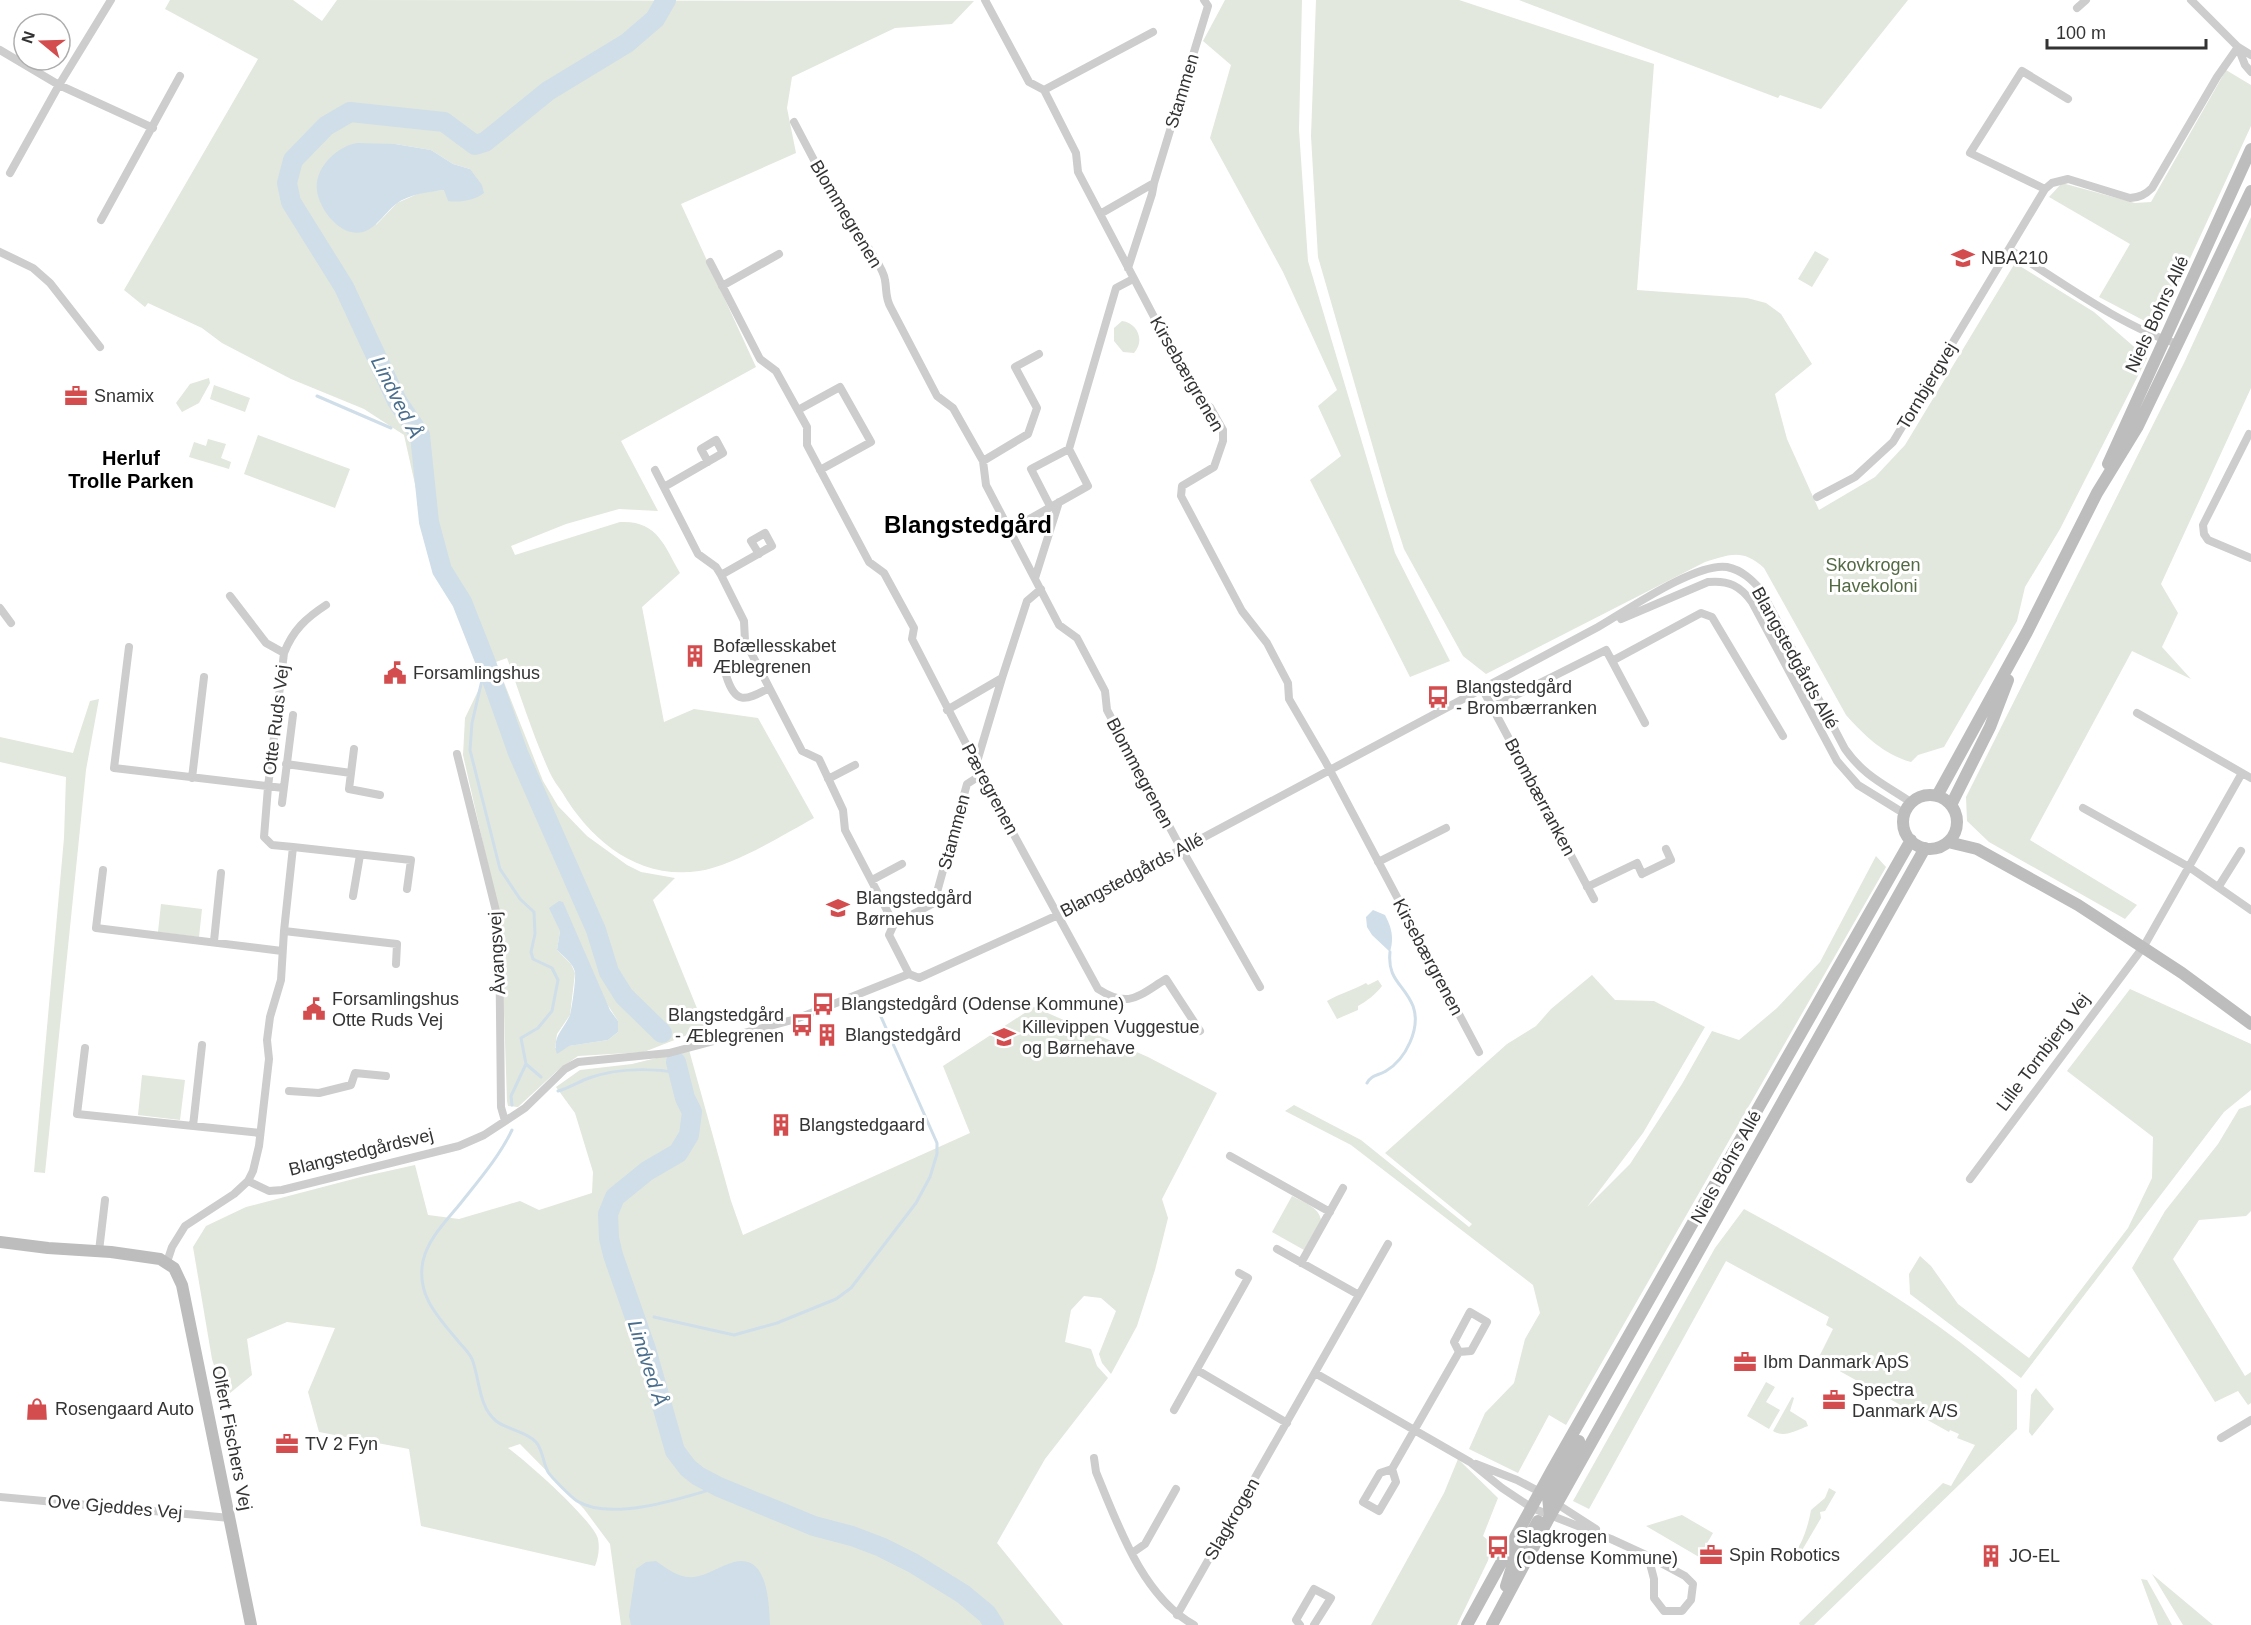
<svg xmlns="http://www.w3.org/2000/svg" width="2251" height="1625" viewBox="0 0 2251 1625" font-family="Arial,sans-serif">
<rect width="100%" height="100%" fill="#fff"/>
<!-- green -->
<path fill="#e2e8dd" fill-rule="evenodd" d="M170,0h123l29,21 15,-21 637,1 -22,23 -57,4 -103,49 -5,31 9,45 -115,51 75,163 -135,74 37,70 -39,-2 -53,15 -55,22 4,9 105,-33c37,-2 44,23 60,51l-38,34 22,115 30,-13 64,9 56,100c-31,17 -81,48 -115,53 -61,9 -108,-30 -137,-79 -4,-6 -9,-12 -12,-19 -17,-37 -29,-76 -43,-115l-11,4 47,119 15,25 29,30 40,29 14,7 34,6 -22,22 52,128 -61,24 -66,4 -21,15 -39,36 -10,-1 -1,-5 -6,-179 -38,-167 2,-37 26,-54 -37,-88 -23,-20 -27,-121 -40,-26 -73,-30 -69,-36 -20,-15 -54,-25 -3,4 -21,-17 134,-231 -93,-50zM395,144l36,6 22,14 17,5 -26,21 -22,2 -25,11 -21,22zM560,931l58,90v11l-10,8 -53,8 2,-14 13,-19 5,-42 -4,-9 -14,-14z
M1225,0h77l-3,130 9,131 87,292 55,108 -40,16 -100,-197 31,-24 -23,-50 19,-16 -54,-118 -73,-134 21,-73 -28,-24z
M1316,0h143l195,64 -17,226 110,8 19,5 15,11 31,50 -37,30 12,45 32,71 56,-33 30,-32 110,-182 79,49 53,46 -87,171 -35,58 -8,34 -73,126 -26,8 -7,7c-28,-8 -46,-26 -65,-47l-82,-147c-22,-20 -34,-13 -59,-6l-219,112 -23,-18 -59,-107 -17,-53 -69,-239 -7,-121z
M1519,0h389l-87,109 -41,-14 -2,3z
M2226,70l25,15v41l-93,202 -59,-31 31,-53 -81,-47 13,-14 73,20 16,-1z
M2251,217v171l-90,196 17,29 -16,34 29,32 -59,-28 -102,189 107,65 -12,14 -136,-77 -22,-21 -1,-24 218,-434z
M1815,251l14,8 -17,28 -14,-8z
M1122,321c16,2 23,20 12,32l-11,-1 -9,-11v-13z
M209,378l1,5 -11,20 -17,9 -6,-9 14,-19z
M214,385l36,13 -5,14 -35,-13z
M258,435l92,34 -15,39 -91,-34z
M208,439l18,5 -5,14 10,4 -2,7 -40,-12 5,-15 12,4z
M99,699l-13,71 -41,403 -11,-1 30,-334 2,-61 -66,-15v-25l73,16 17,-52z
M1876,856l10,11 -320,558 -17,-10 -31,58 -49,-24 16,-36 29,-30 11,-44 15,-26 -7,-28 -182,-140 -66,-34 9,-6 67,35 108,87 3,-3 -87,-71 122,-109 29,-18 15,-17 41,-34 23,25 39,1 51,26 -62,106 -56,74 43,-43 52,-80 30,-53 27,9 38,-32 43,-46z
M161,904l41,5 -3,28 -41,-5z
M1378,980l4,6c-6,8 -15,15 -24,20v4l-21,9 -10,-18c14,-8 26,-11 39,-18l2,2z
M2130,989l121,55v46l-27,22 -203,266 -111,-84 -1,-20 11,-18 11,10 27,38 71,54 99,-130 24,-50 1,-41 -86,-66z
M1034,1007l114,50 69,36 -55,106 6,19 -13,52 -18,56 -26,48 -9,-11 -3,-9 17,-43 -15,-13 -17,-2 -13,14 -6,32 26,7 6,17 11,12 -63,81 -48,84 66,82h-442l-11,-81 -26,-35 -64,-65 -12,4c17,12 86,73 90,91 2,10 0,19 -3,27l-174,-40 -12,-77 -90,-17 -11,-40 27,-64 -48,-6 -40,17 5,36 -28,23 -12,-39 -19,-112 13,-21 40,-19 115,-30 54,-12 13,50 31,4 61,-18 19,9 53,-17 1,-21 -18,-59 -19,-26 24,-17 52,-6 57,-14 42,151 12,34 227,-102 -27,-67z
M142,1075l43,5 -5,40 -42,-5z
M2251,1105v106l-5,5 -47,4 -26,39 72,117 6,-4v31l-3,2 -10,-14 -23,11 -83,-134 33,-57 53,-67 21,-35z
M1292,1196c11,6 27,11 29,24l-17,30 -32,-18z
M1744,1209c93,50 196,109 273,181v39l-203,196h-14l-1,-2 144,-140 8,3 24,-41 -18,-7 2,-4 -9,-4 -1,2 -131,-73 15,-30 -7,-4 3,-8 -103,-56 -137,248 -16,-8 142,-253z
M1766,1382l9,5 -9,15 14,8 -11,19 -22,-13z
M2036,1388l18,21 -22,27 -3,-4 2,-37z
M1792,1397l2,1 -4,13 16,10 2,5c-13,5 -24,12 -35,5z
M1458,1459l40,39 -15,38 12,10 -38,79h-86l73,-132z
M1829,1488l7,4 -11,19 -5,1 1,6 -27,46 -4,-5c12,-13 18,-32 21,-49l14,-12z
M1682,1515l31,18 -14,24 -53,-31z
M2152,1574l61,51h-30z
M2141,1579l6,1 25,45h-14z"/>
<!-- water -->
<path fill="#cfdee8" d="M357,143l38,1 36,6 22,14 17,5 12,16 2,8c-9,7 -24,10 -36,8l-4,-11c-16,2 -35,4 -48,14 -14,11 -24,33 -45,28 -18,-4 -37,-31 -34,-50 3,-19 22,-36 40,-39z
M559,901l4,1 47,108 8,11v11l-10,8 -39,6 -12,8c-6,-16 7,-25 13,-39 2,-7 6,-36 5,-43 -2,-9 -12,-16 -18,-22l3,-19 -11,-23z
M1373,910l12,5c7,13 9,23 5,37l-18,-17 -5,-8 -1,-10z
M656,1561c11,8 24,18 38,16 14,-2 26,-11 40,-15 34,-9 35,41 36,63h-139l-2,-9 7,-47 10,-7z"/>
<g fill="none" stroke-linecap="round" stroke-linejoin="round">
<!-- stream -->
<path stroke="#cfdee8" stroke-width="3" d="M317,396l74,32
M486,663l-14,60 -2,27 30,119 20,30 14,13 1,22 -4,18 2,7 19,9 6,12 -6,31 -14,17 -17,10 5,26 15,13
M1367,1083c5,-9 11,-7 19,-12 20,-12 35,-43 27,-65 -9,-22 -26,-26 -23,-54
M558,1091c11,-3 20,-9 31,-13 28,-10 62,-10 91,-5
M512,1105l-1,-9 15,-32
M512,1130c-13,27 -33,50 -52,74 -14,17 -32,35 -37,57 -7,34 15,56 35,80 4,5 11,11 14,18 8,20 6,47 24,62 12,9 30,10 40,21 7,8 7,21 12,30 4,6 23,25 29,29 34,21 106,-3 142,-14
M654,1317l80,18 43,-12 59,-24 15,-11 65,-85 14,-26 7,-23v-11l-59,-133"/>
<!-- river -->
<path stroke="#cfdee8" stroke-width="20" d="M662,1033l-38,-37 -15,-24 -13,-42 -78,-177 -32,-90 -24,-61 -20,-32 -13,-48 -9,-87 -23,-34 -53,-114 -53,-85 -4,-19 6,-23 33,-34 24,-14 94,10 31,23 10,-3 63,-51 79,-48 28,-24 11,-19
M676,1062l9,36 7,14 -3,23 -11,18 -31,18 -32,26 -7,17 1,24 4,17 33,94 29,102 13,17 10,8 21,11 95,39 38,10 29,11 32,16 50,31 24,20 7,11"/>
<!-- street -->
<path stroke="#cdcdcd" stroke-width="8" d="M985,0l44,82 15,8 32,63 2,19 117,223 15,12 13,23v11l-9,26 -32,19 -1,10 61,115 25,32 21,40 1,16 36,62 154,291
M2191,0l47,47 13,8
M2077,8l9,-8
M2238,47l7,18 6,7
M0,50l59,35 94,43
M1044,90l109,-58
M794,122l51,97c11,10 38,47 40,61 2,11 0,18 6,28l46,88 16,12 30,53 3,24 73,140 18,13 28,53 2,19 69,129 84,148
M10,173l49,-88 52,-85
M2045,189l-75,-36 52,-82 46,28
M1100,214l54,-31 54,-177 -4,-6
M101,220l79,-144
M2010,250c50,31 112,77 168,94
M0,252l33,16 17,15 50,64
M710,262l50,97 16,12 31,56v18l62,117 15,11 30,55 -2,11 83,161 103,189c31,20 40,7 68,-10l34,52
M1128,268l24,-74 2,-11
M722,286l57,-32
M798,410l42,-23 31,55 -51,28
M2249,434l-46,91 1,9 4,6 43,18
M983,461l45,-27 9,-26 -22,-41 24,-13
M655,470l43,84 18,13 5,8 23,46 1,20 57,110 17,8 24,51 2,20 49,94
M664,487l59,-34 -7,-13 -15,9 7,13
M1817,497l38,-20 38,-35 152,-253 7,-6 16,-4 62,19c10,-1 15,-3 22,-10l65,-111 21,-30
M1050,506l-19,-37 38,-20
M1010,530l78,-44 -19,-37 47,-161 17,-9
M721,575l51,-29 -7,-13 -14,8 8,13
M1035,578l24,-76
M0,608l11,15
M1621,619l87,-37c21,-2 32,4 44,20l85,159 21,24 47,29
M129,647l-15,121 169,20
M284,653c9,-23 22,-35 42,-48
M1612,661l33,62
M726,675c9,30 19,26 43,13
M1482,688l112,211
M1492,707l114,-57 6,11 89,-48 11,4 71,119
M947,710l55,-32 25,-77 14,-12
M2137,713l114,65
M457,754l42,169 2,184 4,14
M286,764l65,9 3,-24
M976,765l26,-87
M351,773l-2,16 31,6
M192,778l12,-101
M828,779l27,-14
M282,803l11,-88
M2083,808l106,59 62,43
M293,847l118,13 -4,29
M1378,862l68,-34
M103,870l-7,58 186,23
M872,880l30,-16
M2219,886l22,-35
M1587,887l50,-24 5,11 29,-14 -5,-11
M353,896l7,-41
M284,931l113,13 -1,20
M214,941l7,-68
M909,974l-20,-39 5,-11 40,-21 33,-119 14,-9
M85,1048l-8,66 183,19
M289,1091l30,2 32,-8 4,-12 31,3
M193,1126l9,-81
M1230,1156l100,56
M1970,1179l174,-233 98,-173
M248,1181l21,10 13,-1 177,-44 25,-11 41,-27 40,-39 13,-7 91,-9 127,-34 113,-45 10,4 139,-63 540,-288c28,-16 98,-65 129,-60 15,3 25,13 34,23l84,159c20,28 39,35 67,54
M1277,1249l82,46
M99,1251l6,-51
M167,1262l5,-15 13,-21 49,-32 14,-13 5,-10 6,-25 10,-87 -2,-19 3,-23 11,-37 3,-49 9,-84 -21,-2 -8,-8 4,-50 16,-134 -18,-10 -36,-47
M1301,1263l42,-75
M1197,1370l90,53
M1315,1373l155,89 32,26 30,20 79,31 37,17 37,20 8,8 -2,16 -9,11h-18l-10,-13v-19l-6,-23
M1174,1410l74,-132 -9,-5
M2221,1438l30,-18
M1094,1458l2,14c22,53 46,124 98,153
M1476,1464l41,16 27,14
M1392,1469l4,13 -17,29 -16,-9 17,-29 12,-4 67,-117 12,-1 16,-29 -17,-10 -16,30 5,10
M0,1497l230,21
M1554,1502l42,27
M1132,1553l13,-9 31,-55
M1177,1615l211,-371
M1300,1625l-4,-5 18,-31 17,9 -17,27"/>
<!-- secondary -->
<path stroke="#bdbdbd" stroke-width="12" d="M2108,464l143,-315
M1903 822a27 27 0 1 1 54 0a27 27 0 1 1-54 0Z
M1937,796l90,-164 70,-139 41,-67 113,-235
M1951,805l39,-78 18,-47
M1948,842l29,7 101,56 104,68 69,51
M0,1242l48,6 63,4 49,7 14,9 8,17 69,340
M1550,1516l-2,-19 31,-56
M1506,1586l6,-19 26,-46
M1467,1625l85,-155 359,-630
M1492,1625l58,-109 375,-668"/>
</g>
<!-- icons -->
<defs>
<g id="school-bare" transform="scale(1.8)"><path d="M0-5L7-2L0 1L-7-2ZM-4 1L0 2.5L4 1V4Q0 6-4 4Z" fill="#d34c4e" stroke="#fff" stroke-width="2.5" paint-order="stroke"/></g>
<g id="office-bare" transform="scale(1.8)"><path d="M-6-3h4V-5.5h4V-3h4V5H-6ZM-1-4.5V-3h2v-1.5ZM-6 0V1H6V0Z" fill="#d34c4e" stroke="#fff" stroke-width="2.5" paint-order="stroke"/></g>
<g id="building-bare" transform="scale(1.8)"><path d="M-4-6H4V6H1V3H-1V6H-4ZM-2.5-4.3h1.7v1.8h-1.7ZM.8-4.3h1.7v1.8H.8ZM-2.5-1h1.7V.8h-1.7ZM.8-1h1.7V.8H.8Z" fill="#d34c4e" stroke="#fff" stroke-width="2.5" paint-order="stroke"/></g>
<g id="civic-bare" transform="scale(1.8)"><path d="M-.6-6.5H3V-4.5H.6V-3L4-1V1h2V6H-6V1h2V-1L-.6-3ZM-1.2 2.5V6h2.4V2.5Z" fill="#d34c4e" stroke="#fff" stroke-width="2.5" paint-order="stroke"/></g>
<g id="bus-bare" transform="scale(1.8)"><path d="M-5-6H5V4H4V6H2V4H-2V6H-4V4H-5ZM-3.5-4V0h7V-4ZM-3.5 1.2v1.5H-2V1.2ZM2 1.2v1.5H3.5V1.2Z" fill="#d34c4e" stroke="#fff" stroke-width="2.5" paint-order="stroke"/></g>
<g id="shop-bare" transform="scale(1.8)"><path d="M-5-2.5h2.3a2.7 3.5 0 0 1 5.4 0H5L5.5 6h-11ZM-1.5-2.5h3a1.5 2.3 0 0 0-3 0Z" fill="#d34c4e" stroke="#fff" stroke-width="2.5" paint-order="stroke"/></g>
</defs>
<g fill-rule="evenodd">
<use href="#school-bare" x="1963" y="258"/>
<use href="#office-bare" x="76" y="396"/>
<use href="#building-bare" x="695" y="656"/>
<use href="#civic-bare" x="395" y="673"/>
<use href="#bus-bare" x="1438" y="697"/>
<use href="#school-bare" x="838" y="908"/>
<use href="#bus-bare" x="823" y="1004"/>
<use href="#civic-bare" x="314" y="1009"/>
<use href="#bus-bare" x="802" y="1025"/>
<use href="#building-bare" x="827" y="1035"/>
<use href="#school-bare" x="1004" y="1037"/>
<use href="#building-bare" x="781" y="1125"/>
<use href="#office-bare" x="1745" y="1362"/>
<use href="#office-bare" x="1834" y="1400"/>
<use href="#shop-bare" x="37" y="1409"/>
<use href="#office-bare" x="287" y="1444"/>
<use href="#bus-bare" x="1498" y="1547"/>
<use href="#office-bare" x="1711" y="1555"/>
<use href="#building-bare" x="1991" y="1556"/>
</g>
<g text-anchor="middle" stroke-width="6" stroke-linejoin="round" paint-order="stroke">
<!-- street labels -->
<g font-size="18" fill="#333" stroke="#fff">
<text transform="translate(1182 91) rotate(-73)" y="6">Stammen</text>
<text transform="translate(846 214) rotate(59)" y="6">Blommegrenen</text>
<text transform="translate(2157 314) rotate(-65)" y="6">Niels Bohrs Allé</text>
<text transform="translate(1187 374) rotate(60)" y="6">Kirsebærgrenen</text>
<text transform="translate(1927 386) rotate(-59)" y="6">Tornbjergvej</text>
<text transform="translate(1795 658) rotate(61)" y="6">Blangstedgårds Allé</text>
<text transform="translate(276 720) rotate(-83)" y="6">Otte Ruds Vej</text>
<text transform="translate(1140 773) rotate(62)" y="6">Blommegrenen</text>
<text transform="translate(990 789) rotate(62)" y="6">Pæregrenen</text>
<text transform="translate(1540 797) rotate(62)" y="6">Brombærranken</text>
<text transform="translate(954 832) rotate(-75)" y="6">Stammen</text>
<text transform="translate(1132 875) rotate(-28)" y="6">Blangstedgårds Allé</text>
<text transform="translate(497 953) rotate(-93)" y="6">Åvangsvej</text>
<text transform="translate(1428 957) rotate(62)" y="6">Kirsebærgrenen</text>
<text transform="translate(2043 1052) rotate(-53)" y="6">Lille Tornbjerg Vej</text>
<text transform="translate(361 1152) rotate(-14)" y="6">Blangstedgårdsvej</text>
<text transform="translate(1726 1167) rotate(-61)" y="6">Niels Bohrs Allé</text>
<text transform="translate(232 1438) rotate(79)" y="6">Olfert Fischers Vej</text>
<text transform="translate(115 1507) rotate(5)" y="6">Ove Gjeddes Vej</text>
<text transform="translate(1232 1519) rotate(-60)" y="6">Slagkrogen</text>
</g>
<!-- poi labels -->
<g font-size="18" fill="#333" stroke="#fff" text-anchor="start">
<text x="1981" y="264">NBA210</text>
<text x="94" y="402">Snamix</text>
<text x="713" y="652">Bofællesskabet<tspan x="713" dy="21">Æblegrenen</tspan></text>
<text x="413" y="679">Forsamlingshus</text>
<text x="1456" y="693">Blangstedgård<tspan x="1456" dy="21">- Brombærranken</tspan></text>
<text x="856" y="904">Blangstedgård<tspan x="856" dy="21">Børnehus</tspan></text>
<text x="332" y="1005">Forsamlingshus<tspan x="332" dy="21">Otte Ruds Vej</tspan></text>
<text x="841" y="1010">Blangstedgård (Odense Kommune)</text>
<text x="784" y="1021" text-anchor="end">Blangstedgård<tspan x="784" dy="21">- Æblegrenen</tspan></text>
<text x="1022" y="1033">Killevippen Vuggestue<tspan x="1022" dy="21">og Børnehave</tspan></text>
<text x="845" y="1041">Blangstedgård</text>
<text x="799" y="1131">Blangstedgaard</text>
<text x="1763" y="1368">Ibm Danmark ApS</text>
<text x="1852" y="1396">Spectra<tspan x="1852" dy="21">Danmark A/S</tspan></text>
<text x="55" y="1415">Rosengaard Auto</text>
<text x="305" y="1450">TV 2 Fyn</text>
<text x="1516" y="1543">Slagkrogen<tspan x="1516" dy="21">(Odense Kommune)</tspan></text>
<text x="1729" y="1561">Spin Robotics</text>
<text x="2009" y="1562">JO-EL</text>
</g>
<!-- park labels -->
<g font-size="18" fill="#546a44" stroke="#fff">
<text x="1873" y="571">Skovkrogen<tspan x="1873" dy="21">Havekoloni</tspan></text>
</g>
<!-- water labels -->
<g font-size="20" font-style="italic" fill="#496e8d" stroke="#fff">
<text transform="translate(397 397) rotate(63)" y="7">Lindved Å</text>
<text transform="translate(648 1363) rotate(72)" y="7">Lindved Å</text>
</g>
<!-- neighbourhood labels -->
<g font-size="20" font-weight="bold" fill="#000" stroke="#fff">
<text x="131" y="465">Herluf<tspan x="131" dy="23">Trolle Parken</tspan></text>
</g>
<!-- district labels -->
<g font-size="24" font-weight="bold" fill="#000" stroke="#fff">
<text x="968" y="533">Blangstedgård</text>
</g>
</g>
<!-- north arrow -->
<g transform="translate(42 42) rotate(289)"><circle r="28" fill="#ffffff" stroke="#adadad" stroke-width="1.5"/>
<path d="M0-4.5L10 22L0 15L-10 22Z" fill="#d34c4e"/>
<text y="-9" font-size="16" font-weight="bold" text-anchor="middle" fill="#333333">N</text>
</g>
<!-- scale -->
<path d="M2047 39v9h159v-9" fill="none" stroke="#333333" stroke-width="3"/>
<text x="2056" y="39" font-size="18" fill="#333333" stroke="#ffffff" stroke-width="4.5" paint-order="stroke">100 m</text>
</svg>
